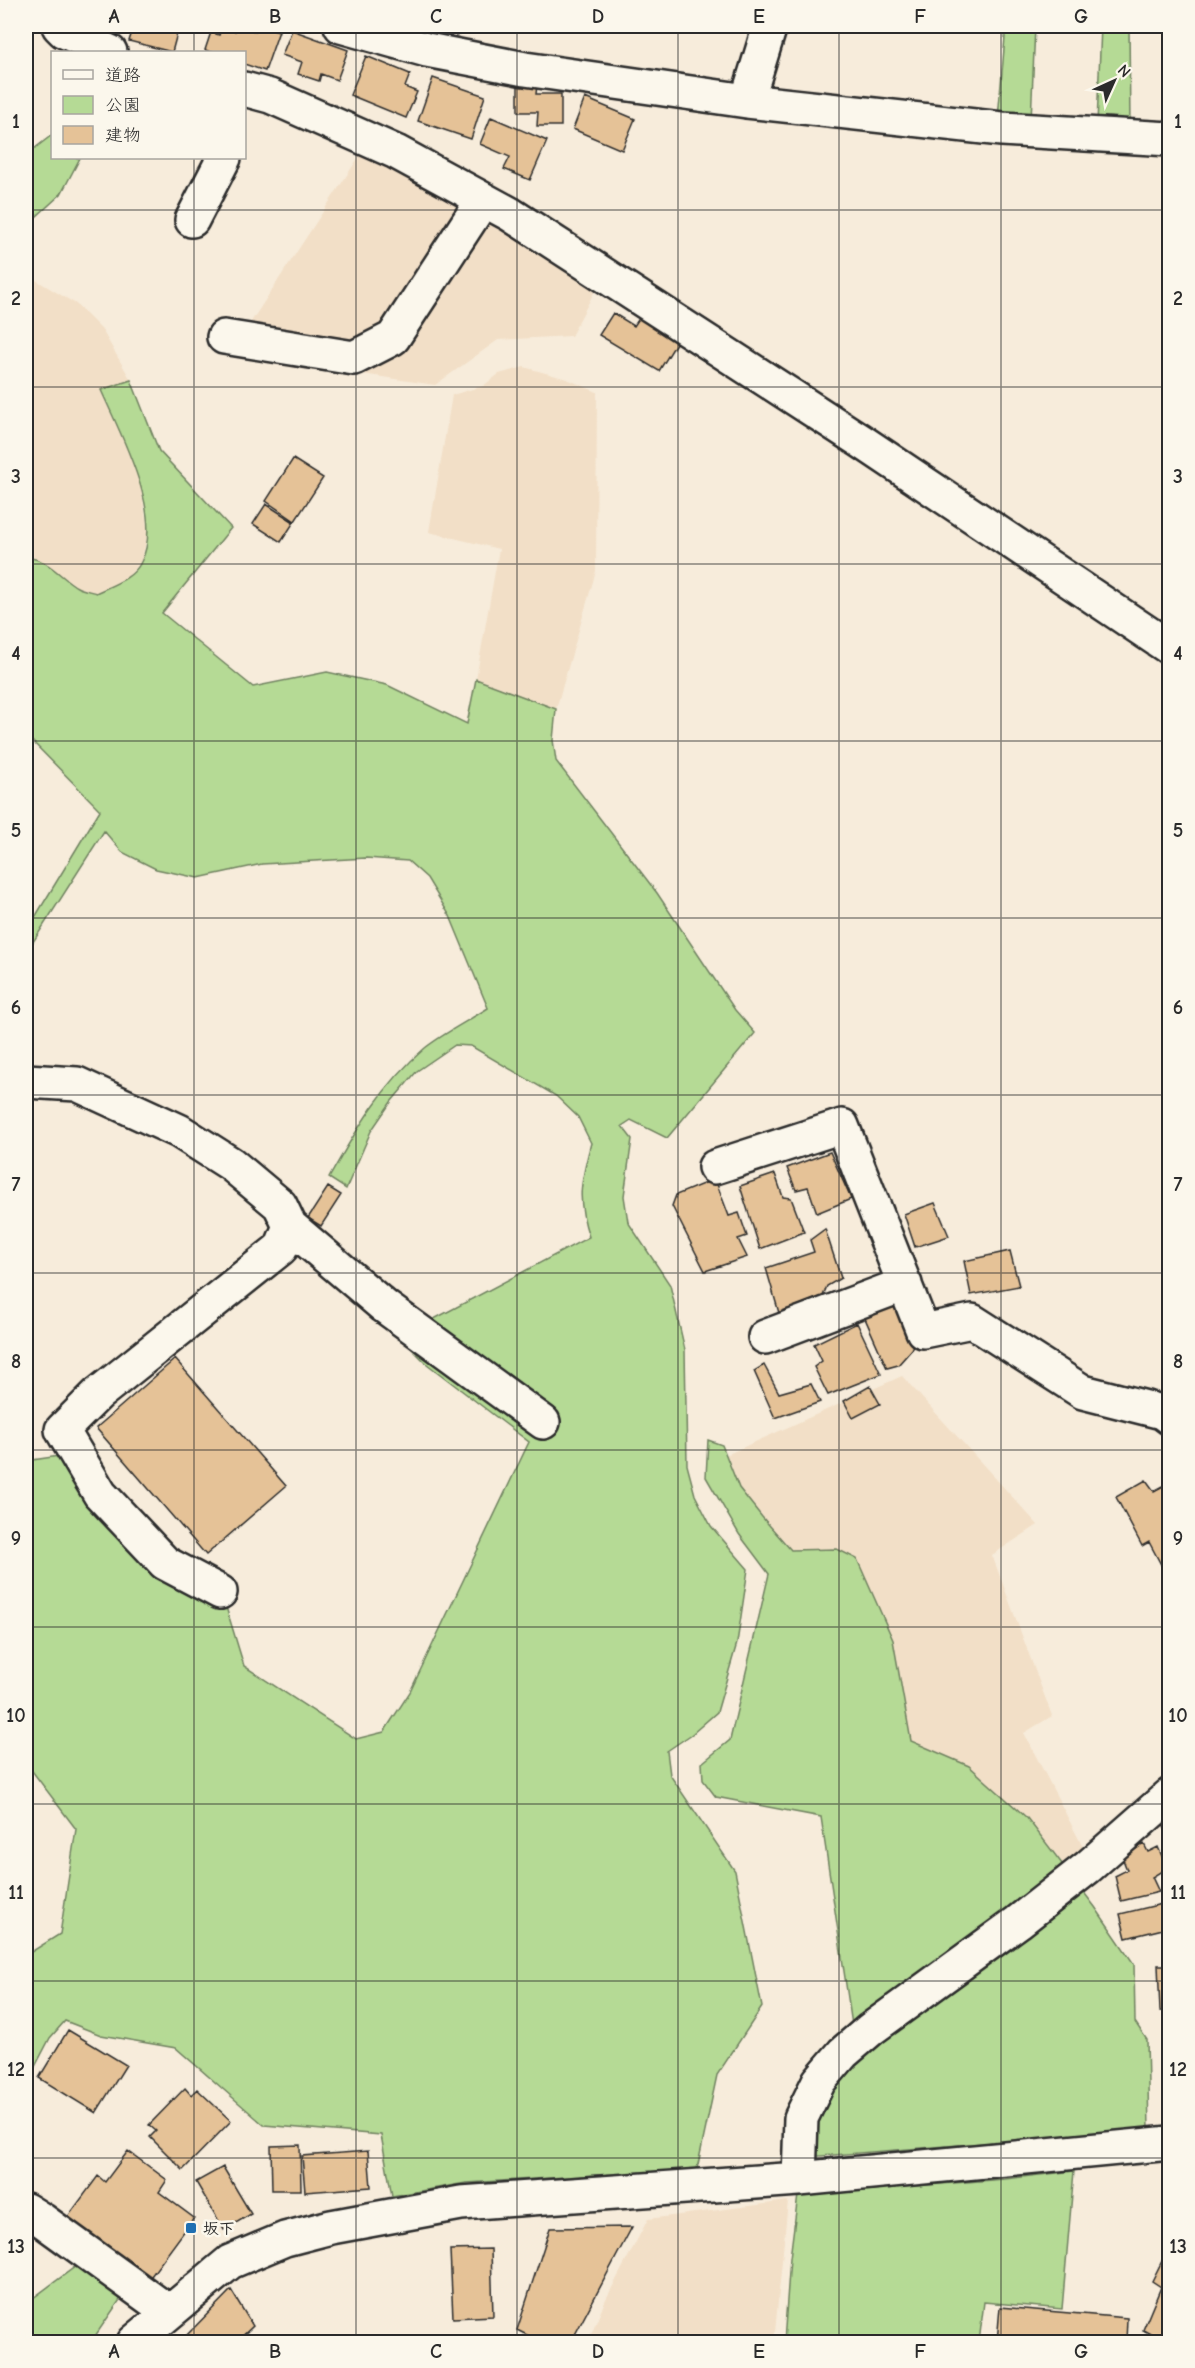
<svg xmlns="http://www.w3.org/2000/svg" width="1195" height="2368" viewBox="0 0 1195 2368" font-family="'Comic Neue','Klee One',sans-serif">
<rect width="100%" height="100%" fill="#f7ecdb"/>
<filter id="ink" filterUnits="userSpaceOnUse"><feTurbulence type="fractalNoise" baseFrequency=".0167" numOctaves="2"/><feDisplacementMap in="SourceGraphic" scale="12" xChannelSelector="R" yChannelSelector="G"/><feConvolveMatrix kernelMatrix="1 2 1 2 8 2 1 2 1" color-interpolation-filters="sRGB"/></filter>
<g filter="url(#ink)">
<!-- built -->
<path fill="#f2dfc7" d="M364,149l114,58 119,80 -26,49 -73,4 -63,45 -205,-31z
M26,274l50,30 26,26 29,50 -30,11 38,83 9,59 -7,29 -14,16 -31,15 -17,-5 -33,-24 -13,-7 -7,1z
M524,367l43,12 30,13 -1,179 -40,138 -80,-30 23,-130 -70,-17 23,-137 31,-9 16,-12z
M902,1376l136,149 -46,30 60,161 -28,17 60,116 -20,16 -37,-47 -58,-52 -58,-25 -18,-101 -56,-91 -46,1 -29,-33 -23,-29 -13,-33z
M788,2201l-14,141h-186l17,-41 43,-82z"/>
<!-- green -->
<path fill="#b5da95" stroke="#708260" stroke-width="1.5" d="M1006,26h29l-4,95 -33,-3z
M1101,26h28l1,101 -33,-3z
M52,135v23h28l-19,36 -35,32v-71z
M131,380l28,71 72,77 -69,85 91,74 74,-15 60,13 80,39 9,-45 80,30 -3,31 3,21 101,132 78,117 20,23 -88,105 -36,-18 -9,6 10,13 -8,57 4,26 42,63 15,65 2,115 8,30 16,31 37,43 -11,74 -20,69 -25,22 -25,17 3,24 65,96 27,136 -45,68 -20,94 -231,14 -74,13 -11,-61 -117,-10 -88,-77 -75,-13 -36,-14 -15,17 -22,42 -2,-1v-125h2l32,-20 16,-105 -50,-66v-302l33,-5 118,126 49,25 18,59 112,73 28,-7 26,-40 119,-250 -102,-78 -27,-27 189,-100c-13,-40 -8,-55 2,-94l-13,-26 -22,-21 -85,-50 -16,-1 -38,26 -26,31 -20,29 -25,58 -17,-11c27,-48 54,-94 96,-130 19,-15 43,-27 63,-40l-38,-92 -23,-38 -19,-17 -42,-3 -104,6 -64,14 -42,-9 -34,-17 -18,-21 -78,122v-21l74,-122 -74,-75v-177c19,-2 35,20 51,29 5,3 13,4 19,6 16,-8 37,-14 45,-31 24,-46 -21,-129 -40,-172z
M708,1440l14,5 17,43 23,29 29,33 46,-1 20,10 36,81 18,101 58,25 58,52 68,89 39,57 1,58 12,18 2,90 -353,28 56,-133 -31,-208 -105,-20 -13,-17 -1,-17 28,-23 39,-166 -30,-40 -33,-57z
M1074,2171l-12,138 -78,-7 -5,40h-195l6,-84 8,-63 207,-16z
M83,2261l41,33 -33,48h-65v-43l3,2z"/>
<!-- building -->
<path fill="#e5c297" stroke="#2b2b2b" stroke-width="1.5" d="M96,26h24l-1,6z
M134,26h45l-7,26 -43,-11z
M237,26l18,5 2,-5h5l17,5 -14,40 -21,-7v-12h-33l-6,-2 6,-18 8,3 3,-8 13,4z
M292,30l56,20 -11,30 -16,-6 -2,7 -21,-7 4,-12 -20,-7z
M366,56l44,18 -5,13 12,5 -11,26 -56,-23z
M433,78l52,18 -14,43 -53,-18z
M518,85h19l-1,9h25v32h-24l1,-14h-20z
M585,98l50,21 -13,31 -49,-21z
M491,117l56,24 -17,39 -26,-11 6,-12 -30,-13z
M613,313l21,13 6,-9 38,23 -19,31 -60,-36z
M293,459l30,19 -28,43 -29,-20z
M266,504l28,18 -13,20 -28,-18z
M830,1152l21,47 -34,14 -9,-26 -12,3 -9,-22z
M775,1174l8,23 8,1 13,34 -44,17 -20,-63z
M715,1179l14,37 10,-3 8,23 -9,3 9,18 -42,14 -33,-65 4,-11z
M328,1187l13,8 -20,31 -13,-8z
M935,1203l14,33 -34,11 -11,-33z
M825,1229l16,49 -14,8 -4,10 -44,17 -13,-45 48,-16 -4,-12z
M1010,1251l9,35 -48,9 -7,-34z
M894,1302l19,46 -15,17 -11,3 -23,-52z
M857,1323l24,51 -53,21 -14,-28 8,-6 -8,-17z
M175,1359l111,127 -80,69 -110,-127z
M764,1365l15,28 32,-9 9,18 -45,16 -21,-47z
M870,1386l10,18 -27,14 -9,-17z
M1146,1480l8,11 11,-6 5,10v75l-5,2 -16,-30 -7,4 -26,-49z
M1170,1820v20l-8,-18z
M1144,1844l4,8 10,-5 9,21 -15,9 7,15 -38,9 -6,-25 12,-6 -5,-13z
M1170,1902v37l-3,-11 -41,10 -6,-24z
M1158,1965h12v47l-10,-1z
M68,2030l58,35 -30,48 -57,-35z
M26,2088l4,1 -4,17z
M185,2088l6,7 6,-6 34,32 -48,49 -33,-33 6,-6 -7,-6z
M300,2145l1,45h-29l-1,-44z
M128,2151l39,29 -8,12 35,26 -48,65 -82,-61 34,-46 7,6z
M368,2151l3,36 -66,5 -3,-36z
M223,2167l28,47 -27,16 -28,-48z
M632,2227l-61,115h-30l-24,-12 33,-102z
M1170,2245v97h-5l-22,-12 18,-43 -9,-6z
M491,2249l2,67 -40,2 -3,-68z
M231,2290l22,36 -17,16h-48l-4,-4z
M1000,2307l127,11 -1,24h-129z
M269,2335l7,7h-15z"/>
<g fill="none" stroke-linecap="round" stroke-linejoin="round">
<!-- minor casing -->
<g stroke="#2b2b2b" stroke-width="38">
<path id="minor" d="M59,26l5,5 46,21
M341,26l86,24 98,19 222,32 255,28 168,10
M244,89l26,7 126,56 114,62 351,227 309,207
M747,101l23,-75
M192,220l32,-62
M224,337l130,21 39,-20 90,-138
M26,1081l51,3 102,47 52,33 49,41 10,21 94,80 159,116
M715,1167l127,-41 81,205 49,-10 111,71 79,20 8,6
M765,1337l140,-53
M220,1592l-55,-29 -65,-69 -38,-64 36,-36 183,-146 9,-22
M799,2179l2,-61 18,-37 24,-28 28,-24 147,-107 70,-55 82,-72
M26,2210l16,10 127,92
M134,2342l96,-80 55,-23 46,-12 130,-24 338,-24 371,-36"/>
</g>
<!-- minor -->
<use href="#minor" stroke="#fbf7ec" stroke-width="33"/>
</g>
</g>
<!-- grid -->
<path fill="none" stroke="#2b2b2b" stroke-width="1.5" stroke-opacity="0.55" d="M194,26v26M356,26v2316M517,26v2316M678,26v2316M839,26v2316M1001,26v2316M194,158v2184M26,210h1144M26,387h1144M26,564h1144M26,741h1144M26,918h1144M26,1095h1144M26,1273h1144M26,1450h1144M26,1627h1144M26,1804h1144M26,1981h1144M26,2158h1144"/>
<!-- markers -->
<rect fill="#1f6fb2" stroke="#fbf7ec" stroke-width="2" x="185" y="2222" width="12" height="12" rx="3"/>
<g text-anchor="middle" stroke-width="5" stroke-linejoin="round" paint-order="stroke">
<!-- poi labels -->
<g font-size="16" font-weight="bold" fill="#2b2b2b" stroke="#fbf7ec" text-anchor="start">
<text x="203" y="2234">坂下</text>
</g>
</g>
<!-- margin -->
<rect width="1195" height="2368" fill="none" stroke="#fbf7ec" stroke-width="66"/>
<!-- legend -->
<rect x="51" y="51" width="195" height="108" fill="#fbf7ec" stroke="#a8a59f" stroke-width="1.5"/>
<rect x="63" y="70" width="30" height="9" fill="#fbf7ec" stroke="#a8a59f" stroke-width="1.5"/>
<text x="105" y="81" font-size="18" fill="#2b2b2b">道路</text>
<rect x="63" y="96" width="30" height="18" fill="#b5da95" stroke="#a8a59f" stroke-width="1.5"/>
<text x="105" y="111" font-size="18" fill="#2b2b2b">公園</text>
<rect x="63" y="126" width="30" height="18" fill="#e5c297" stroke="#a8a59f" stroke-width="1.5"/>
<text x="105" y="141" font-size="18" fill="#2b2b2b">建物</text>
<!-- north arrow -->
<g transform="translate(1114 81) rotate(45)" stroke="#fbf7ec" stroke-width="4.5" paint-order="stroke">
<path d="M0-4.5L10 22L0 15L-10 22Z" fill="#2b2b2b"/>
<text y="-9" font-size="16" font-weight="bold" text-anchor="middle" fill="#2b2b2b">N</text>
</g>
<rect x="33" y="33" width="1129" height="2302" fill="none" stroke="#2b2b2b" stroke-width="2"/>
<g font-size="20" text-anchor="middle" font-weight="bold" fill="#2b2b2b">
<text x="114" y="23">A</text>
<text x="275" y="23">B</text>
<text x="436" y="23">C</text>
<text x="598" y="23">D</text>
<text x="759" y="23">E</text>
<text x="920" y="23">F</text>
<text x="1081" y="23">G</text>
<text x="16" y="128">1</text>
<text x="1178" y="128">1</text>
<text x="16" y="305">2</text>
<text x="1178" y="305">2</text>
<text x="16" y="483">3</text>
<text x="1178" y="483">3</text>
<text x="16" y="660">4</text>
<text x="1178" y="660">4</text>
<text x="16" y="837">5</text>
<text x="1178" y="837">5</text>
<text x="16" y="1014">6</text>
<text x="1178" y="1014">6</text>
<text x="16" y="1191">7</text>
<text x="1178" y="1191">7</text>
<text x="16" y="1368">8</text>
<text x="1178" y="1368">8</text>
<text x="16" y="1545">9</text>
<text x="1178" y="1545">9</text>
<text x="16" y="1722">10</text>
<text x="1178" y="1722">10</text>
<text x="16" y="1899">11</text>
<text x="1178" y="1899">11</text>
<text x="16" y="2076">12</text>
<text x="1178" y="2076">12</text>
<text x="16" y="2253">13</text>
<text x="1178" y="2253">13</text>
<text x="114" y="2358">A</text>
<text x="275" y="2358">B</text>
<text x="436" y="2358">C</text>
<text x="598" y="2358">D</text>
<text x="759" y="2358">E</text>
<text x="920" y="2358">F</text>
<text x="1081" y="2358">G</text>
</g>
</svg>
